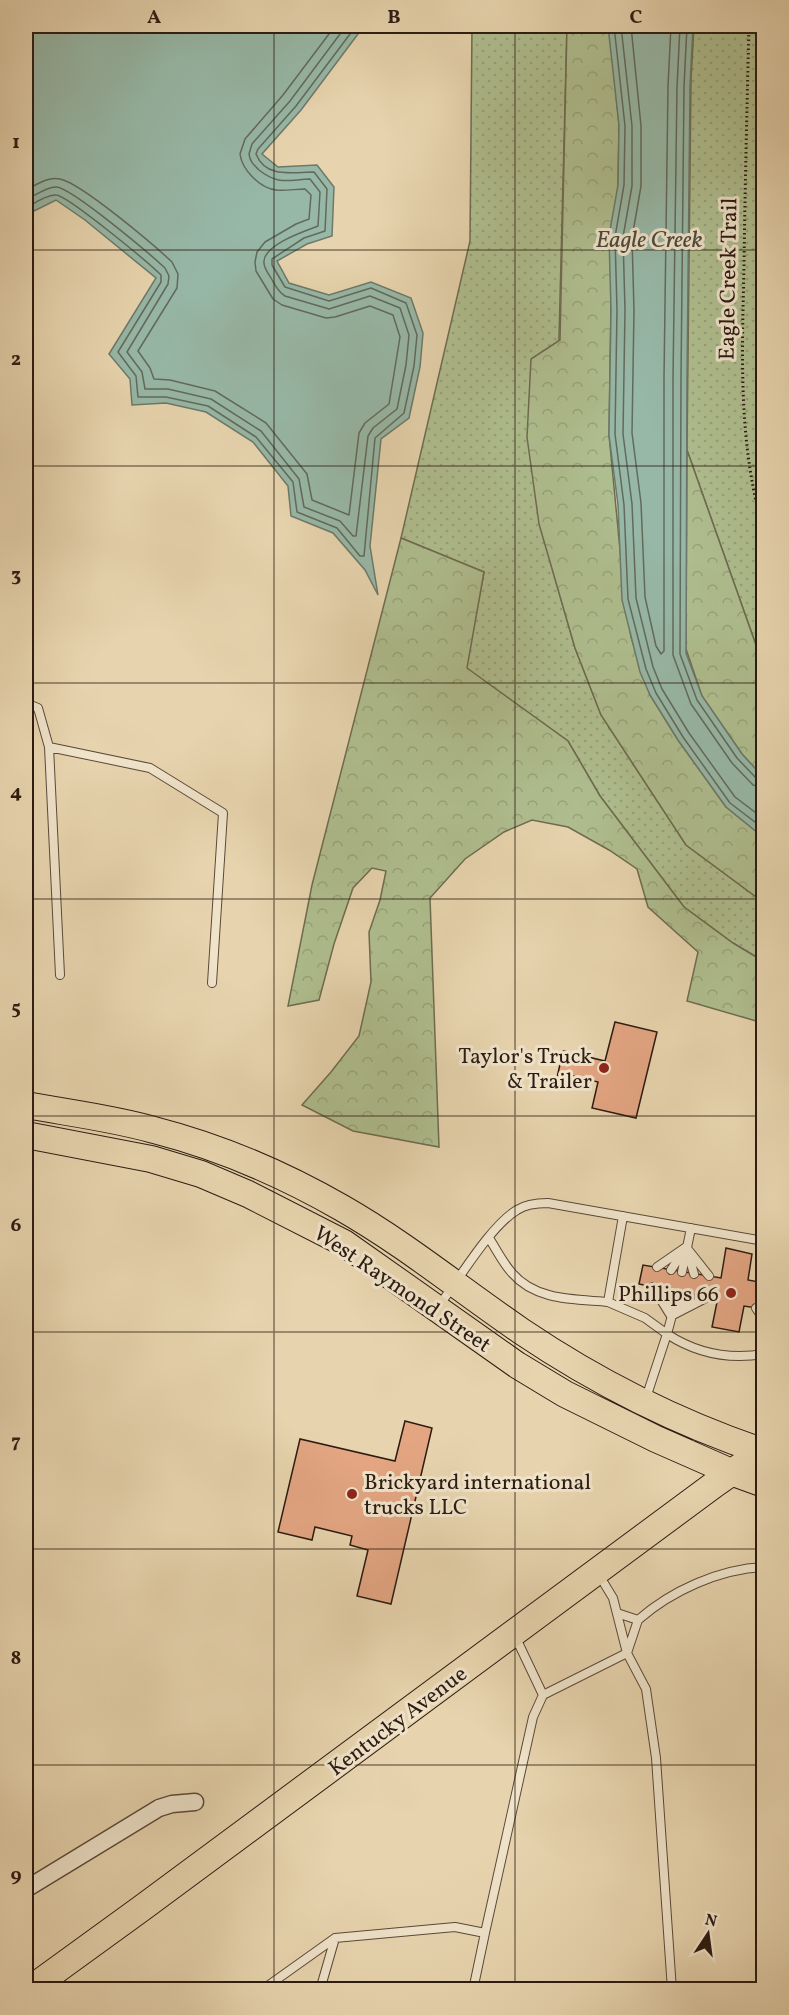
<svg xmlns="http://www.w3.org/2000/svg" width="789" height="2015" viewBox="0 0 789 2015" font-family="Vollkorn,serif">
<defs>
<pattern id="grass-dots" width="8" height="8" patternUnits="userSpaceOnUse" patternTransform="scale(1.5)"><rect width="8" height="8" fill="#afbe8f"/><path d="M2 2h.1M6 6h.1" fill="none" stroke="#97a37a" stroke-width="1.8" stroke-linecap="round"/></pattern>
<pattern id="forest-crowns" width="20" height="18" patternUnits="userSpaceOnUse" patternTransform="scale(1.5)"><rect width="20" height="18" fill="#afbe8f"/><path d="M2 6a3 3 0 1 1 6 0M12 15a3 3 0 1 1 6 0" fill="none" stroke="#97a37a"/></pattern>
</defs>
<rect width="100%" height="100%" fill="#e7d4ae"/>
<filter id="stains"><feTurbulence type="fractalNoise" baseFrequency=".00333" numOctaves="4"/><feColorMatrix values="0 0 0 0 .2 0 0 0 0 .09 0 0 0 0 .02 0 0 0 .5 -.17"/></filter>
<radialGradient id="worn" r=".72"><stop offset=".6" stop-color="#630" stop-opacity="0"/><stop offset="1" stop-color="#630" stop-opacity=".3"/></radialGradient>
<!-- grass -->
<path fill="url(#grass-dots)" stroke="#6e6c50" stroke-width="1.5" d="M472,26h95l-14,545 22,77 26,67 85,130 77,57v59l-30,-18 -49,-36 -84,-111 -32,-55 -102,-73 18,-96 -83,-34 69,-297z
M694,26h69v639l-76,-215 4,-371z"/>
<!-- forest -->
<path fill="url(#forest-crowns)" stroke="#6e6c50" stroke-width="1.5" d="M567,26h42l10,99 -1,60 -7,118 -2,132 12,125 10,77 19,58 28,45 48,67 37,30v65l-77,-57 -85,-130 -26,-67 -36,-124 -12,-87 4,-78 29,-19z
M687,450l76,215v112l-21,-23 -40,-58 -16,-47z
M401,538l83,34 -17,96 101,73 32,55 84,111 49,36 30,18v62l-76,-22 11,-49 -50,-45 -11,-38 -28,-19 -41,-23 -36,-7 -28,12 -39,27 -35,39 9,249 -86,-16 -51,-26 29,-33 28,-36 12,-54 -2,-50 11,-32 6,-29 -14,-3 -19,20 -19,56 -15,56 -31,6 24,-121z"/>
<!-- water -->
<path fill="#97b8a7" stroke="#6c796b" stroke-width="1.5" d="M26,26h338l-63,84 -39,44 16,13 39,-2 17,22 -2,49 -25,8 -30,17 12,22 40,12 42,-13 40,16 12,35 -3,34 -11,51 -28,21 -11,107 8,49 -13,-25 -32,-37 -42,-17 -3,-30 -35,-44 -47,-30 -40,-9 -34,2 -2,-26 -21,-25 47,-76 -71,-58 -29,-20 -30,15z
M608,26h85l-3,61 -3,292 -1,274 16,43 40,58 21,23v60l-37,-30 -48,-67 -28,-45 -10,-23 -18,-72 -4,-95 -9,-70 2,-125 -2,-74 9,-51 1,-60z"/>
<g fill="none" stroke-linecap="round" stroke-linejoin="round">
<!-- shore -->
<path stroke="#626a5c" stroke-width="1.5" d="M614,26l11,100 -1,59 -9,52 2,73 -2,124 9,71 4,94 18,70 10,24 27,44 47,66 34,26
M621,26l11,100v60l-9,51 2,73 -2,124 9,70 4,94 17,69 9,22 27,44 46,64 29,22
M631,26l10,100v60l-9,52 2,72 -2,123 9,70 4,94 11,49 5,8 3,-3v-273l4,-292 3,-60
M680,26l-3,61 -4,292v276l18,49 41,59 21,22 11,3
M687,26l-3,61 -3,292 -1,275 17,46 40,58 20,21 7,1
M26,190c10,-5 22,-14 34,-11 21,4 94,66 112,83l6,12 -1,14 -39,63 12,17 4,11 16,1 45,11 51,32 41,51 5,26 37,15 10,-82 6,-10 24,-19 11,-67 -7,-22 -23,-9 -35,11 -9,1 -44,-13 -9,-6 -17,-28 -1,-9 2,-10 8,-10 31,-18 13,-5 2,-24 -6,-6c-9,0 -20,2 -29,1 -16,-2 -34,-20 -36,-36l5,-15 38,-44 52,-69
M26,200c8,-4 20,-13 30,-13 15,0 95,68 109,81l4,8 -1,8 -41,68 15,20 3,17h23l43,10 50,32 38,48 5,28 36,14 13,15h3l12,-100 5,-8 24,-19 9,-44 3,-30 -9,-27 -30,-12 -41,13 -44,-13c-7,-4 -10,-11 -14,-18 -3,-5 -8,-11 -7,-17 1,-17 41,-30 54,-35l2,-34 -10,-13c-23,1 -32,6 -51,-9 -5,-5 -9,-8 -10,-16l3,-10 38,-43 56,-75
M26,208c7,-4 21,-14 30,-13 11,0 93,68 105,80v7l-43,70 18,24 2,21h28l42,9 48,31 37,45 4,30 40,16 23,28h4l11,-118 29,-25 10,-47 3,-31 -11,-32 -35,-15 -42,13 -44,-14 -13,-22v-6l32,-21 21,-7 2,-42 -13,-17c-21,0 -48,7 -58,-18l2,-5 38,-43 60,-80"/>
</g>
<!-- building -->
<path fill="#e3a582" stroke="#2c1b11" stroke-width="1.5" d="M615,1022l42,10 -21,86 -44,-10 6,-26 -29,-7 -3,10 -10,-3 7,-31 42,10z
M726,1248l26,6 -4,26 16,3v26l-20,-3 -5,26 -27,-5 5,-25 -78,-18 4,-19 78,13z
M405,1421l27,7 -41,176 -34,-8 11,-46 -18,-5 2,-9 -37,-9 -3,13 -34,-8 22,-93 95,22z"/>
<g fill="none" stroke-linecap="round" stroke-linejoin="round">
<!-- service casing -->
<g stroke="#5b4938" stroke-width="10">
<path id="service" d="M26,703l12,5 11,39 11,228
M49,747l101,21 73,45 -11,170
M623,1216l-15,86 37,16 22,16 -21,64
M489,1238c7,11 14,25 23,35 24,28 63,26 96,29
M686,1247l23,29
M688,1253l6,21
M657,1267l29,-20
M671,1270l12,-18
M682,1272l9,-44
M760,1282l4,-2
M653,1287l18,29
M667,1290l3,20
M678,1293l-11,41c29,19 61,26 97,20
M438,1307c20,-26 52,-81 79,-97 9,-6 20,-7 31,-7l216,38
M756,1308l8,12
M676,1312l14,-16
M671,1316l33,-17
M617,1613l21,7c33,-29 81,-51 126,-53
M638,1620l-11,33 19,36 10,69 16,232
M515,1636l28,59
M262,1990l73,-52 120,-11 30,6 48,-216 10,-22 84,-42 -14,-55 -14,-23
M320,1990l15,-52
M473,1990l12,-57"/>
</g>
<!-- minor casing -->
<g stroke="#5b4938" stroke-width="19">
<path id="minor" d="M26,1889l133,-81 13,-4 23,-2"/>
</g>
<!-- primary casing -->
<g stroke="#2c1b11" stroke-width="28">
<path id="primary" d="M26,1105c43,8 86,13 128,25 66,17 129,44 188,78 63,36 119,82 179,123 74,50 157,92 243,121
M26,1135l125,24 50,15 47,20 96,49 173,122 48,29 91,45 75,33 33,12
M29,1990l113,-82 573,-424 49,-34"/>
</g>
<!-- path -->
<path stroke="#2c1b11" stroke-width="3" stroke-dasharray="1.5 3" stroke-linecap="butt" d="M749,26c-2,80 -4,160 -5,240 -2,90 -6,179 20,266"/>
<!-- service -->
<use href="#service" stroke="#efe3ca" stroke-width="8"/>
<!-- minor -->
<use href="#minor" stroke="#efe3ca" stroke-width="16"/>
<!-- primary -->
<use href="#primary" stroke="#e7d4ae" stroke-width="26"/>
</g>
<!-- grid -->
<path fill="none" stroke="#2c1b11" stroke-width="1.5" stroke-opacity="0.55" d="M274,26v1964M515,26v1964M26,250h738M26,466h738M26,683h738M26,899h738M26,1116h738M26,1332h738M26,1549h738M26,1765h738"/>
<!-- markers -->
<g fill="#8f2418" stroke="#efe3ca" stroke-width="2">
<circle cx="604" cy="1068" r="6"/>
<circle cx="731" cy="1293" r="6"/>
<circle cx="352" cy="1494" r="6"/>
</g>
<g text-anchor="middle" stroke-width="6" stroke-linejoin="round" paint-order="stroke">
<!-- street labels -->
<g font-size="22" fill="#2c1b11" stroke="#efe3ca">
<text transform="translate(727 279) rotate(-89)" y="8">Eagle Creek Trail</text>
<text transform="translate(403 1288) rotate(34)" y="8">West Raymond Street</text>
<text transform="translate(397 1720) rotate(-37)" y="8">Kentucky Avenue</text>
</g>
<!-- poi labels -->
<g font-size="22" fill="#2c1b11" stroke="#efe3ca" text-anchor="end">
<text x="592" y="1063">Taylor's Truck<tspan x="592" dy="25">&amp; Trailer</tspan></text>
<text x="719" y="1301">Phillips 66</text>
<text x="364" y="1489" text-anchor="start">Brickyard international<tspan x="364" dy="25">trucks LLC</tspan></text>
</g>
<!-- water labels -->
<g font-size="24" font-style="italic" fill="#4c4a3e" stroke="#efe3ca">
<text x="649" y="247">Eagle Creek</text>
</g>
</g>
<!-- margin -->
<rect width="789" height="2015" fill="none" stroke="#e7d4ae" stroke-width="66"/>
<!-- north arrow -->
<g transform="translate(708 1934) rotate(13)" stroke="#efe3ca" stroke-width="4.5" paint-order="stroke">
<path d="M0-4.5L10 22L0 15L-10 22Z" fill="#2c1b11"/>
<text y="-9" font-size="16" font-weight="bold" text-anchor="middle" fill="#2c1b11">N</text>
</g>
<rect x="33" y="33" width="723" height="1949" fill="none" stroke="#2c1b11" stroke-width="2"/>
<g font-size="20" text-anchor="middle" font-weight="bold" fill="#2c1b11">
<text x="154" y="23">A</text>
<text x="394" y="23">B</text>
<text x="636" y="23">C</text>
<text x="16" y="148">1</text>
<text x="16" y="365">2</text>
<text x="16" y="581">3</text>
<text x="16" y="798">4</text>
<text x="16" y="1014">5</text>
<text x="16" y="1231">6</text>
<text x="16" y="1447">7</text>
<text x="16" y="1664">8</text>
<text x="16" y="1881">9</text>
</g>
<rect width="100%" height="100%" filter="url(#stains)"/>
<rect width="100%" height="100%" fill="url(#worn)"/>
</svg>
